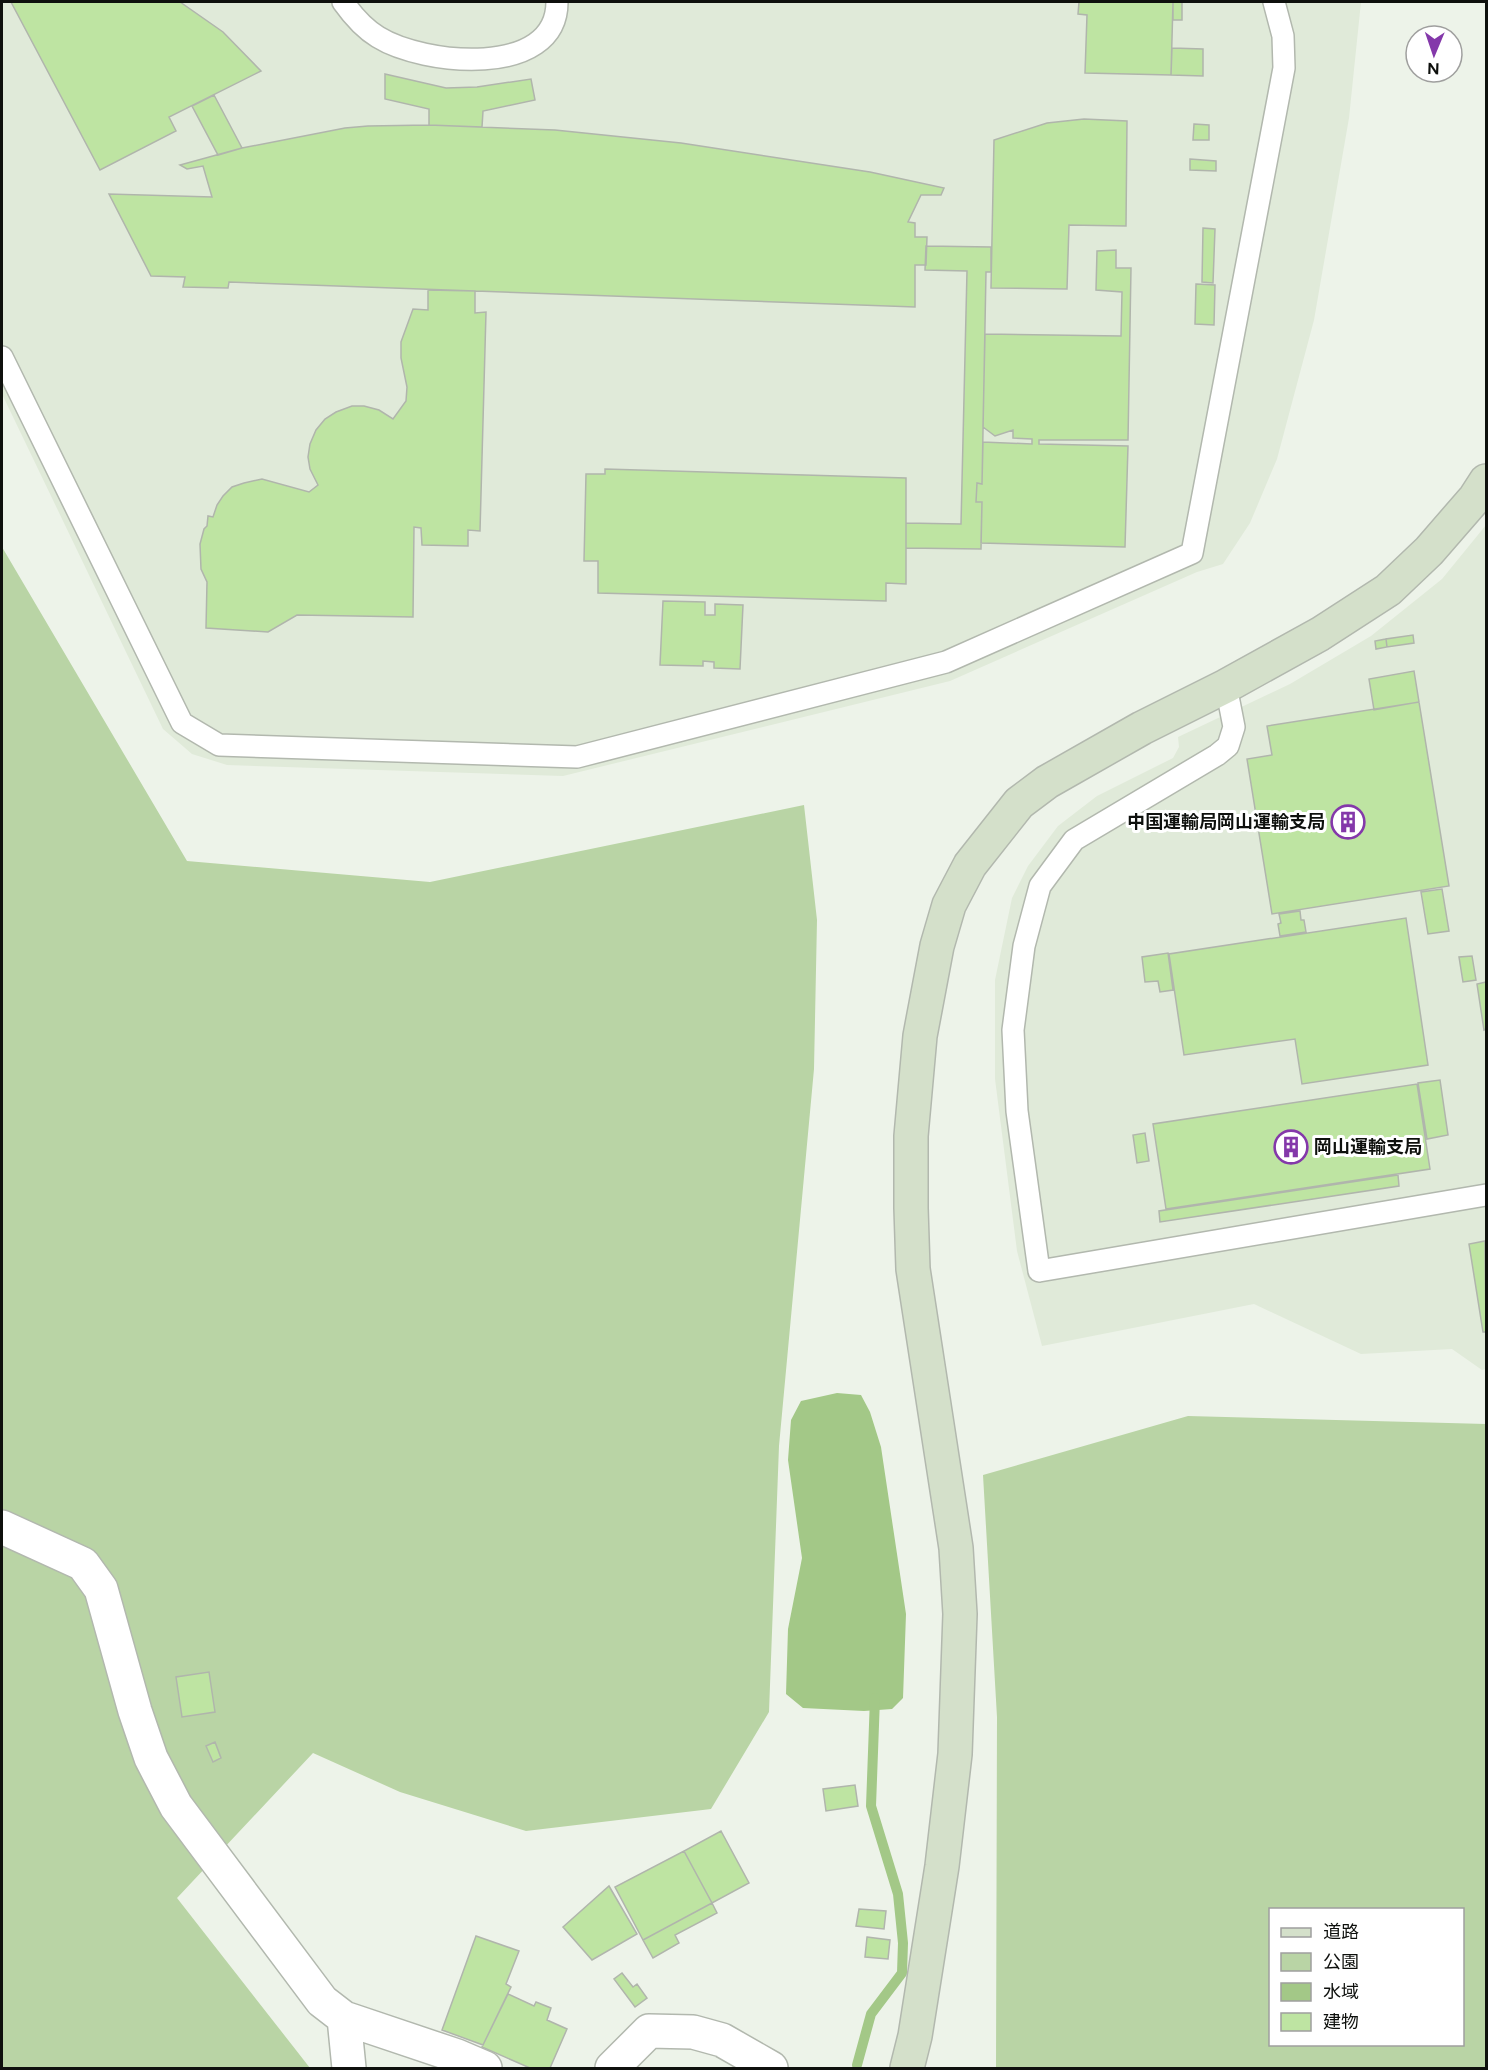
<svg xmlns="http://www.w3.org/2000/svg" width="1488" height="2070" viewBox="0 0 1488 2070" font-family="Figtree,'Noto Sans JP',sans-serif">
<rect width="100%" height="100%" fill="#edf3e9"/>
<!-- built -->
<path fill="#e0ead9" d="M2,2h1359l-12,116 -35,202 -37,139 -27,64 -27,41 -26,8 -247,109 -387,95 -336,-11 -35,-11 -29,-25 -161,-335z
M1486,525v844l-4,1 -30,-21 -91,5 -107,-50 -212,42 -25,-95 -22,-172v-99l17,-82 16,-32 30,-40 39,-30 76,-38 6,-11 -1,-10 112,-53 81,-48 71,-57z"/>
<!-- green -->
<path fill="#b9d4a5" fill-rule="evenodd" d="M2,547l185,314 243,21 374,-77 13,115 -3,149 -35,377 -10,266 -58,97 -185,22 -126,-39 -87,-39 -136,145 133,170h-308z
M1188,1416l298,8v644h-490l1,-351 -14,-242zM1270,1910h192v134h-192z"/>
<!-- water -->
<path fill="#a3c887" d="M837,1393l24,2 9,17 11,35 25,167 -3,84 -11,11 -28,2 -61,-3 -17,-14 2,-65 14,-71 -14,-98 3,-40 10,-19z"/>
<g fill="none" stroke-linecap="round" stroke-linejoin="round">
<!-- stream -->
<path stroke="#a3c887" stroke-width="10" d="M857,2065l14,-51 31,-41 1,-30 -5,-49 -27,-88 4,-108"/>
</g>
<!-- building -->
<path fill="#bee4a2" stroke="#b0b5ac" stroke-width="1.5" d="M11,2h169l43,30 38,39 -92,46 7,14 -76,39z
M1079,2h94l-2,73 -86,-2 2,-58 -9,-1z
M1173,2h9v18h-9z
M1172,48l31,1v27l-32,-1z
M385,74l61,14 31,-1 54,-8 4,21 -52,11 -1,16 -53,-2v-16l-44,-10z
M214,95l28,53 -24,7 -26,-49z
M1084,119l43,2 -1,105 -57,-1 -2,64 -76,-1 3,-148 53,-17z
M1194,124l15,1v15h-16z
M429,125l126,5 126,13 189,29 74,16 -3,7h-20l-13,27 7,1v14h12l-1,28h-11v42l-686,-25 -1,6 -45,-1 2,-10 -34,-1 -42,-82 103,3 -9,-31 -16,3 -7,-4 62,-17 103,-20 23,-2z
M1190,159l26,2v10l-26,-1z
M1203,228l12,1 -2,54 -11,-1z
M926,246l65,1v25h-5l-4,212 -5,-1 -1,19h6l-1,47 -75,-1v-25l55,1 6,-253 -42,-1z
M1116,250v18h15l-3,172h-89v4l89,2 -3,101 -144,-4 1,-41h-6l1,-19 5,1 1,-42 49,2v-5l-19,-1v-8l-18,6 -12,-9 2,-93 136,2 1,-44 -26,-2 1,-39z
M1196,284l19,1 -1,40 -19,-1z
M428,290l47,1v22l11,-1 -6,219 -12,-1v16l-46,-1 -1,-17 -7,-1 -1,90 -116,-2 -29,17 -62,-4 1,-46 -6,-13 -1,-25 4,-15 3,-3 1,-10 5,1 4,-12 6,-9 9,-9 12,-4 18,-4 47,13 9,-7 -8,-16 -2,-12 2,-13 6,-14 9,-11 11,-7 16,-6h12l15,4 14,9 13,-18 1,-14 -6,-29v-16l12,-33 15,1z
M605,469l301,9v106l-20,-1v18l-288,-8v-32h-14l2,-87h19z
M663,601l42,1v13h10v-11l28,1 -3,64 -26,-1v-6l-11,-1v5l-43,-1z
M1413,635l1,8 -27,4 -1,-8z
M1386,639l1,8 -11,2 -1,-8z
M1414,671l5,31 -45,8 -5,-31z
M1419,702l30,184 -177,28 -25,-155 25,-4 -5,-29z
M1442,889l7,42 -21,3 -7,-42z
M1300,911l1,9h3l2,12 -26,4 -2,-12 3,-1 -2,-9z
M1406,918l22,147 -126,19 -7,-45 -111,16 -15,-101z
M1168,953l5,37 -13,2 -2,-11 -13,1 -3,-25z
M1472,956l4,24 -13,2 -4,-25z
M1486,982v47l-2,1 -7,-46z
M1440,1080l8,55 -21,4 -9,-56z
M1417,1084l13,85 -264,40 -13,-85z
M1145,1133l4,28 -12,2 -4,-28z
M1398,1175l1,11 -239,36 -1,-11z
M1485,1241l1,91h-3l-14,-88z
M209,1672l6,40 -33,5 -6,-40z
M215,1742l6,16 -8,4 -7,-16z
M855,1785l3,21 -32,5 -3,-22z
M721,1831l28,52 -37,20 -28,-52z
M684,1851l28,52 -69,37 -28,-53z
M609,1886l28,48 -45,26 -29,-33z
M712,1903l5,10 -42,22 4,8 -26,15 -10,-18z
M859,1909l27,2 -2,18 -28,-3z
M476,1936l43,15 -13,33 5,3 -28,58 -41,-15z
M867,1937l23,3 -2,19 -23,-2z
M622,1973l11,14 4,-3 10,14 -12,9 -21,-28z
M508,1994l26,12 2,-4 15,6 -4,12 20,9 -17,39h-20l-48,-21z"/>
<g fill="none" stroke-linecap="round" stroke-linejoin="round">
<!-- lane casing -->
<g stroke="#b2b8ae" stroke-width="24">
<path id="lane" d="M343,2c10,14 20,26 35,35 45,28 179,42 179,-35
M2,357l180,366 37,22 358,12 369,-95 246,-109 92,-485 -1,-32 -9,-34
M1226,686l8,41 -6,19 -11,9 -143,85 -34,46 -16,60 -11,84 4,81 22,160 447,-76"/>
</g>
<!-- street casing -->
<g stroke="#b2b8ae" stroke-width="36">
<path id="street" d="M2,1527l81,37 18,25 34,122 16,47 25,48 146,195 22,17 113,38 28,12
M344,2018l5,50
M612,2068l37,-37 44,1 29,8 49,28"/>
</g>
<!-- secondary casing -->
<g stroke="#b2b8ae" stroke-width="36">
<path id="secondary" d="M907,2068l8,-32 27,-170 13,-112 5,-140 -4,-66 -43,-279 -2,-61v-72l9,-100 17,-90 12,-41 21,-40 49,-62 28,-21 95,-54 84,-42 94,-52 68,-44 41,-39 46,-53 11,-17"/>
</g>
<!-- lane -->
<use href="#lane" stroke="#fff" stroke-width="21"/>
<!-- street -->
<use href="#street" stroke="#fff" stroke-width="33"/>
<!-- secondary -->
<use href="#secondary" stroke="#d4e0ca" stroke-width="33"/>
</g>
<!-- icons -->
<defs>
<g id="building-ring" transform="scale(1.725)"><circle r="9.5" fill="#fff" stroke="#8438aa" stroke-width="1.5"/><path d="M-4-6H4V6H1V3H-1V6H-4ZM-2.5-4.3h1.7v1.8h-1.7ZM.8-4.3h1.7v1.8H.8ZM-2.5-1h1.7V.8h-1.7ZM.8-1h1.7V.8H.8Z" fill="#8438aa"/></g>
</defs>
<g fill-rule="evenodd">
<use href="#building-ring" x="1348" y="822"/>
<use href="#building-ring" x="1291" y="1147"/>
</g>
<g text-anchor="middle" stroke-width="6" stroke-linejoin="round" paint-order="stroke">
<!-- poi labels -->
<g font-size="18" font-weight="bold" fill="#0e100d" stroke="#fff" text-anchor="end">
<text x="1325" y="828">中国運輸局岡山運輸支局</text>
<text x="1314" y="1153" text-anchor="start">岡山運輸支局</text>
</g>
</g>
<!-- border -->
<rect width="1488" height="2070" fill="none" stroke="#0e100d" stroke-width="6"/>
<!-- legend -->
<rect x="1269" y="1908" width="195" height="138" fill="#ffffff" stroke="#9f9f9e" stroke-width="1.5"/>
<rect x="1281" y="1928" width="30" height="9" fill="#d4e0ca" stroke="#9f9f9e" stroke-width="1.5"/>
<text x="1323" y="1938" font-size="18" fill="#0e100d">道路</text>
<rect x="1281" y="1953" width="30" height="18" fill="#b9d4a5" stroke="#9f9f9e" stroke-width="1.5"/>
<text x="1323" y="1968" font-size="18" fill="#0e100d">公園</text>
<rect x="1281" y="1983" width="30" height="18" fill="#a3c887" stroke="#9f9f9e" stroke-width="1.5"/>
<text x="1323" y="1998" font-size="18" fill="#0e100d">水域</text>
<rect x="1281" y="2013" width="30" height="18" fill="#bee4a2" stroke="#9f9f9e" stroke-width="1.5"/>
<text x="1323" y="2028" font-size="18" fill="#0e100d">建物</text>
<!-- north arrow -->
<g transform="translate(1434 54) rotate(182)"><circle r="28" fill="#ffffff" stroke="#9f9f9e" stroke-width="1.5"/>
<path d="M0-4.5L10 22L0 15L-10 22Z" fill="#8438aa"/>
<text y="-9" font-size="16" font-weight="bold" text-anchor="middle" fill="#0e100d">N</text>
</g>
</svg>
